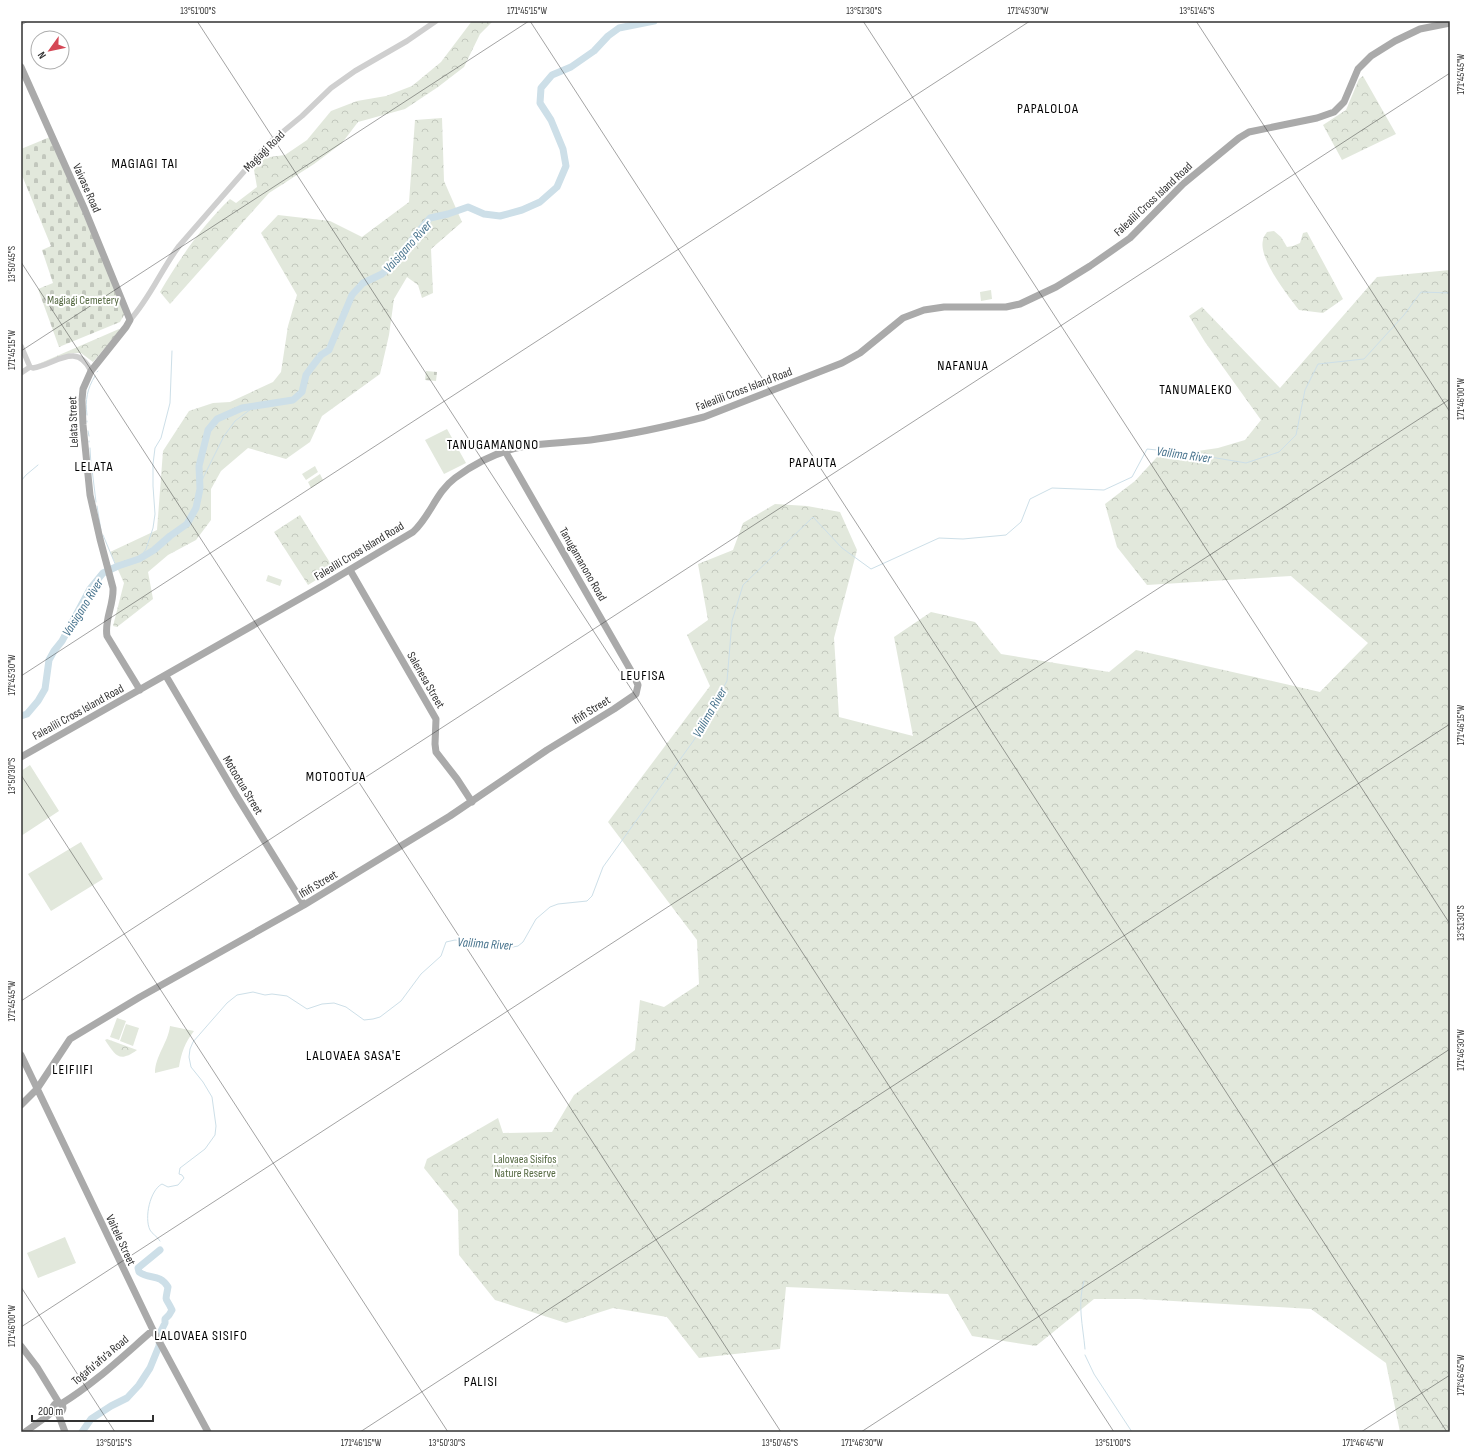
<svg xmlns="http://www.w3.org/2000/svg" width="1471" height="1453" viewBox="0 0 1471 1453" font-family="'Sofia Sans Condensed',sans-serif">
<defs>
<pattern id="forest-crowns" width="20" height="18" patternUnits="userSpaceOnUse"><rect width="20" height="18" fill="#e2e8dc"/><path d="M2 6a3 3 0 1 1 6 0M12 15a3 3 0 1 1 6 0" fill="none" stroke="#c2c7bd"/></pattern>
<pattern id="cemetery-stones" width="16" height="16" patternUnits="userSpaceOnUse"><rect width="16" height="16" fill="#e2e8dc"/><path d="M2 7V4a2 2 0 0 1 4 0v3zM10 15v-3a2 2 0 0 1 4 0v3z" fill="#c2c7bd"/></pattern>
</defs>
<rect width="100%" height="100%" fill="#fff"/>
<!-- forest -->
<path fill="url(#forest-crowns)" d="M472,21h21l-13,13 -16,33 -26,20 -33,22 -47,13 -16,21 -28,21 -45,29 -99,111 -10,-12c20,-34 42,-66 70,-93l6,4 21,-16 -3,-17 8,-12 23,-3 22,-15 24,-29 26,-10 29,-5 26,-10 29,-24z
M1363,76l33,58 -54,26 -19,-35 23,-15 13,-31z
M442,118l2,63 18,41 -31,27 2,44 -11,5 -4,-13 -11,-8 -13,22 -5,36 -9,39 -58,42 -12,26 -24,17 -38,-11 -27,23 -10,18v31l-15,20 -28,15 -20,17 5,27 -36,28 -4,-1 11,-43 -14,-31 47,-22 6,-79 26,-40 24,-8 17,-1 43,-20 8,-10 7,-46 9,-31 -36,-62 17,-18 52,6 32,16 47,-35 6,-82z
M1274,231l7,6 6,10 6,-1 7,-3 3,-10 4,-1 36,67 -20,14 -24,-3c-11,-14 -41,-52 -36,-70 0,-3 3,-6 4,-8z
M1450,270v1162h-50l-14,-69 -75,-54 -172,-10h-45l-58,47 -64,-10 -24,-42 -162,-7 -6,62 -81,9 -32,-41 -54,-9 -47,15 -71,-23 -36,-45 -1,-45 -34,-42 3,-9 71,-41 5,15 49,-1 22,-37 61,-45 5,-50 24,7 35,-23 -2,-44 -89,-118 102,-136 -23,-51 21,-15 -10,-56 35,-14 10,-27 32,-19 32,2 33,6 17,38 -23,88 5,79 74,19 -19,-99 37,-25 44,10 26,32 108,18 27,-22 184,42 48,-49 -77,-67 -144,9 -30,-38 -12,-43 30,-23 22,-24 61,-9 27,-8 16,-20 -56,-78 -16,-26 13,-9 78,81 97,-111z
M119,329l1,1 -27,32 -12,-9h-9l-36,12z
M300,515l34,54 -26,16 -34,-53z
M107,1039l30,11c-18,13 -21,6 -32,-10z"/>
<!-- cemetery -->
<path fill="url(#cemetery-stones)" d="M50,137l74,172v6l-4,7 -61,25 -21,-58 15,-6 -11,-33 9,-4 -30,-73v-24z
M426,371l11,1 -1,9 -11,-1z"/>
<!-- garden -->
<path fill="#e2e8dc" d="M991,290l1,9 -11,2 -1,-9z
M447,429l19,34 -22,11 -19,-34z
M315,466l3,6 -12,8 -4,-6z
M320,474l3,6 -12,8 -3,-6z
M268,575l14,5 -2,6 -14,-5z
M30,765l29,46 -38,25v-65z
M81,842l22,37 -52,32 -23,-37z
M117,1018l9,3 -7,19 -9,-3z
M126,1024l13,4 -6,18 -13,-5z
M170,1026l24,5c-9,11 -13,23 -15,36l-24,6c0,-17 13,-30 15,-47z
M65,1237l11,26 -38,15 -11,-25z"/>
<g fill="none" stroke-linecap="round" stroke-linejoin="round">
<!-- stream -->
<path stroke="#cddfe8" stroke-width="1" d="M97,372l1,-1
M87,415c-2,-15 0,-26 8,-39
M87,421v1
M88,431l1,5
M89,441v1
M90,448l1,17
M92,469l4,33
M21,481l5,-6 12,-10
M200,489l3,-11 21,-42 11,-15 20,-15
M97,506l4,24
M103,535l13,31
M139,559l7,-10 7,-21 2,-14 -2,-28v-22l2,-16 6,-10 9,-35 2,-52
M160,1241c-3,-5 -8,-7 -10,-11 -6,-12 0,-40 12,-46l6,3 10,-2 6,-7 -2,-3 -3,-1 1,-6 25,-19 10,-14 1,-9 -4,-29 -9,-15 -12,-15 -2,-10 1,-8 3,-7 13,-15 21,-24 10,-8 16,-3 12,3 7,-1 15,2 20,13 15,-5 12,-1 12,4 18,13 9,-1 7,-2 21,-16 20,-27 20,-18 5,-14 9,-2 58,7 5,-1 5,-4 13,-23 14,-12 8,-3 29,-3 5,-5 11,-29 91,-127 33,-59 5,-60 11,-36 70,-68 29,31 29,21 68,-31 24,1 43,-4 15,-13 9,-23 22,-11 52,2 28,-13 15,-28 40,4 59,10 33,-11 17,-17 9,-45 13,-26 46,-5 40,-44 17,-23 29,1
M1084,1281c-7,23 -1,45 1,68
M1085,1355l9,19 38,58"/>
<!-- river -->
<path stroke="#cddfe8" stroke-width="7" d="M21,716l6,-2 11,-13 7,-12 4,-29 5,-9 8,-10 28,-52 13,-16 15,-7 21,-7 15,-9 16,-14 17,-12 9,-16 4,-19 -1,-23 9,-36 9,-11 25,-11 51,-8 9,-8 4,-17 5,-7 10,-13 8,-5 23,-55 11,-12 19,-9 12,-11 25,-32 11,-13 18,-4 20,-7 16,7 16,2 22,-6 18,-8 17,-15 9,-21 -3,-17 -12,-29 -11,-17 1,-15 11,-13 19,-8 23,-16 14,-15 11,-8 35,-7
M82,1432l9,-13 20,-13 16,-8 12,-13 11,-17 9,-22 2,-15 4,-8v-4l4,-4 3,-5c-7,-15 -7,-6 -4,-23 -9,-14 -18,-7 -29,-15l-1,-4 22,-18"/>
<!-- minor -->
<path stroke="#cfcfcf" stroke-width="5.5" d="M130,320c20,-22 31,-50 49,-74l89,-102 34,-28 29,-28 24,-17 52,-30 29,-20
M21,346l9,21 3,1c22,-3 43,-27 58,3
M21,373l9,-6"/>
<!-- major -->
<path stroke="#aaa" stroke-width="7" d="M21,67l64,143 45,110 -4,7 -35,44 -8,18 -1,11 1,25 7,70 10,44 13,49c1,17 -9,32 -6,48l33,54
M350,570l86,149 -1,25 1,8 21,27 15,23
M166,676l70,119 68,110
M21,757l303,-172 89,-53c17,-15 23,-40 42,-54 20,-15 42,-26 66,-31 25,-5 51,-4 76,-8 36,-5 72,-13 107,-22l138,-54 18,-10 43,-35 21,-8 20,-3h62l14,-3 36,-17 34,-21 40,-28 53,-54 56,-46 10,-6 68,-14 17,-6 10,-10 14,-33 13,-13 24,-15 25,-12 30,-6
M21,1055l132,275 55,102
M21,1105l16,-16 33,-50 70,-42 164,-92 146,-89 97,-66 67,-41 22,-15 2,-9 -4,-9 -129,-225
M21,1346l16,21 22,36
M53 1408a5 5 0 1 1 10 0a5 5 0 1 1-10 0Z
M61,1404c33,-20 62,-48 92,-74
M58,1413l7,19
M25,1432l21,-15 8,-7"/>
</g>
<!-- ticks -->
<path fill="none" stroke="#323232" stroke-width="1" stroke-opacity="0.45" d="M197,21l917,1411M530,21l917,1411M863,21l587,903M1196,21l254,391M21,25l7,-4M21,262l760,1170M21,351l508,-330M21,676l1009,-655M21,775l427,657M21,1001l1429,-928M21,1287l94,145M21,1327l1429,-928M360,1432l1090,-708M861,1432l589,-383M1361,1432l89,-57"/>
<g text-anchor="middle" stroke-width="4" stroke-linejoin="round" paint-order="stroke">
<!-- street labels -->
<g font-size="12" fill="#323232" stroke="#fff">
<text transform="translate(264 151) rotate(-45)" y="4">Magiagi Road</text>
<text transform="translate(87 188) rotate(66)" y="4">Vaivase Road</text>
<text transform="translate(1153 199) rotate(-43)" y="4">Falealili Cross Island Road</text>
<text transform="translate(744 389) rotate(-21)" y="4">Falealili Cross Island Road</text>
<text transform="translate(73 422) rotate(-92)" y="4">Lelata Street</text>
<text transform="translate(359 551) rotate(-31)" y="4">Falealili Cross Island Road</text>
<text transform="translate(583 564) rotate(60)" y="4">Tanugamanono Road</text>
<text transform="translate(426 680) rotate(60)" y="4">Salenesa Street</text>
<text transform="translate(591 710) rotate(-32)" y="4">Ifiifi Street</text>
<text transform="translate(78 712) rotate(-29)" y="4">Falealili Cross Island Road</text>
<text transform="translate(243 785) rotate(59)" y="4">Motootua Street</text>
<text transform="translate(318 884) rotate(-31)" y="4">Ifiifi Street</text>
<text transform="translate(121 1240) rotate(65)" y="4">Vaitele Street</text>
<text transform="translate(100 1360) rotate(-40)" y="4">Togafu'afu'a Road</text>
</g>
<!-- park labels -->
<g font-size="12" fill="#566a43" stroke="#fff">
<text x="83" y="304">Magiagi Cemetery</text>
<text x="525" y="1163">Lalovaea Sisifos<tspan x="525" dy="14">Nature Reserve</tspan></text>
</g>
<!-- water labels -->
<g font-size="13" font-style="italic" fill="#47738d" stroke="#fff">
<text transform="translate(407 246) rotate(-48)" y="5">Vaisigano River</text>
<text transform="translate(1184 454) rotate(8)" y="5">Vailima River</text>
<text transform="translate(82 607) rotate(-58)" y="5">Vaisigano River</text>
<text transform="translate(709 712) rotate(-60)" y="5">Vailima River</text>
<text transform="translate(485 943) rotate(4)" y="5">Vailima River</text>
</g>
<!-- quarter labels -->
<g font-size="14" letter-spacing="1" fill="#000" stroke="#fff">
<text x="1048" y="113">PAPALOLOA</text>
<text x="145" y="168">MAGIAGI TAI</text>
<text x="963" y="370">NAFANUA</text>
<text x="1196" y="394">TANUMALEKO</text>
<text x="493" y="449">TANUGAMANONO</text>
<text x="813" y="467">PAPAUTA</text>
<text x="94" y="471">LELATA</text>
<text x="643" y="680">LEUFISA</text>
<text x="336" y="781">MOTOOTUA</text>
<text x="354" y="1060">LALOVAEA SASA'E</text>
<text x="73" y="1074">LEIFIIFI</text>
<text x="201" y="1340">LALOVAEA SISIFO</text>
<text x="481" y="1386">PALISI</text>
</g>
</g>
<!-- border -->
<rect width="1471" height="1453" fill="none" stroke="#ffffff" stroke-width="44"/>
<!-- north arrow -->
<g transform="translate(50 50) rotate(237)"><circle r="19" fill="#ffffff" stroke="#adadad"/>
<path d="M0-3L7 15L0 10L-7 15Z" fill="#d54755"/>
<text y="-6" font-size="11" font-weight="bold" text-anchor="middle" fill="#323232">N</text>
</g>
<!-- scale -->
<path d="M32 1415v6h121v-6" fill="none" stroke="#323232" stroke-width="2"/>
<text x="38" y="1415" font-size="12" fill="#323232" stroke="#ffffff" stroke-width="3" paint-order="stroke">200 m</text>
<rect x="22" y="22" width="1427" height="1409" fill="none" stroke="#323232" stroke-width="1.5"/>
<g font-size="10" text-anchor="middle" fill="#323232">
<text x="198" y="14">13°51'00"S</text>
<text x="527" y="14">171°45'15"W</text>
<text x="864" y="14">13°51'30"S</text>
<text x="1028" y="14">171°45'30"W</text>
<text x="1197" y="14">13°51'45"S</text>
<text transform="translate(1460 74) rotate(-90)" y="4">171°45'45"W</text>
<text transform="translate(11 264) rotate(-90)" y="4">13°50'45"S</text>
<text transform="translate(11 350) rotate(-90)" y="4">171°45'15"W</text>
<text transform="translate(1460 399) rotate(-90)" y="4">171°46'00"W</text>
<text transform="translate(11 675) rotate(-90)" y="4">171°45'30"W</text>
<text transform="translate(1460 725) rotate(-90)" y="4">171°46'15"W</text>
<text transform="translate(11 776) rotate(-90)" y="4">13°50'30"S</text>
<text transform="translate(1460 923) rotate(-90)" y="4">13°51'30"S</text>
<text transform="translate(11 1001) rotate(-90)" y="4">171°45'45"W</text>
<text transform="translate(1460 1050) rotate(-90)" y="4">171°46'30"W</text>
<text transform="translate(11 1326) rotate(-90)" y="4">171°46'00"W</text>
<text transform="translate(1460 1375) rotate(-90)" y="4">171°46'45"W</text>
<text x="114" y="1446">13°50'15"S</text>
<text x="361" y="1446">171°46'15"W</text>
<text x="447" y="1446">13°50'30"S</text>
<text x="780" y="1446">13°50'45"S</text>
<text x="862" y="1446">171°46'30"W</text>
<text x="1113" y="1446">13°51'00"S</text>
<text x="1363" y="1446">171°46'45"W</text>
</g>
</svg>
